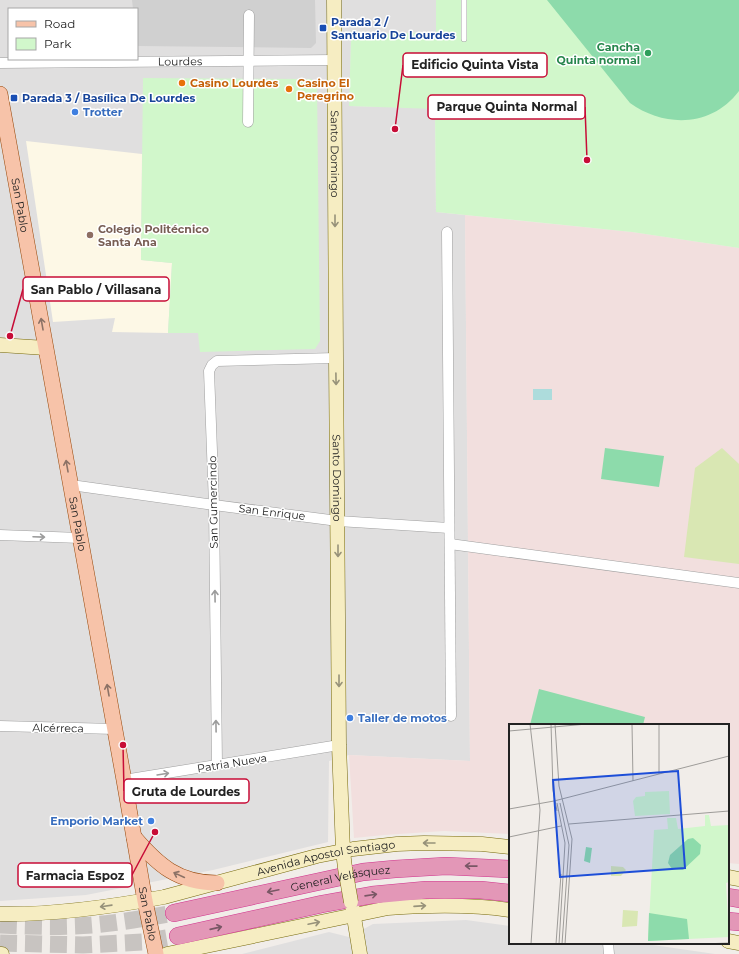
<svg xmlns="http://www.w3.org/2000/svg" width="739" height="954" viewBox="0 0 739 954" font-family="Montserrat,sans-serif">
<rect width="100%" height="100%" fill="#f1ede9"/>
<!-- residential -->
<path fill="#e0dfdf" fill-rule="evenodd" d="M0,0h436v32l-63,2v5l-22,1 -1,66 85,2 1,104 29,3 5,546 -121,-6 -20,6 -1,81 -115,28 -127,25 -86,6zM9,9h128v50h-128z
M466,920l44,6v17h129l76,11h-473l87,-22 20,5 24,-13z"/>
<!-- education -->
<path fill="#fdf8e6" d="M26,141l116,13 -1,106 31,3 -4,70 -56,-1 3,-14 -62,4z"/>
<!-- religious -->
<path fill="#d0d0d0" d="M132,0h183l1,43 -5,5 -174,-2v-37h-4z"/>
<!-- military -->
<path fill="#f2dfde" d="M465,215l167,17 107,16v616l-11,-1v-138h-218v109l-66,-3 -60,4 -30,3 -5,-83 121,6z"/>
<!-- grass -->
<path fill="#d9e7b3" d="M722,448l17,16v100l-55,-7 11,-89z"/>
<!-- park -->
<path fill="#d1f7cb" d="M436,0h303v248l-107,-16 -196,-20 -1,-103 -86,-3 2,-66 22,-1v-5l63,-2z
M143,78l168,1 6,6 3,256 -5,8 -115,3 -2,-19h-30l4,-70 -31,-3z"/>
<!-- pitch -->
<path fill="#8ddbab" d="M547,0h192v91c-27,36 -74,37 -109,12z
M605,448l59,8 -5,31 -58,-8z
M539,689l106,28 -2,8h-113z"/>
<!-- water -->
<path fill="#addcdc" d="M533,389h19v11h-19z"/>
<g fill="none" stroke-linecap="round" stroke-linejoin="round">
<!-- highway-tunnel -->
<path stroke="#c8c4c1" stroke-width="17" stroke-dasharray="17 8" stroke-linecap="butt" d="M0,925c24,1 49,2 74,1 33,-1 67,-7 100,-13
M0,943l83,2 60,-3 35,-6"/>
<!-- lane casing -->
<g stroke="#9f9f9f" stroke-width="6">
<path id="lane" d="M464,39v-39"/>
</g>
<!-- street casing -->
<g stroke="#9f9f9f" stroke-width="11">
<g id="street">
<path id="s1" d="M0,63l335,-3"/>
<path d="M248,122l1,-107"/>
<path d="M447,232l4,484"/>
<path d="M71,485l143,20 124,16 111,7"/>
<path d="M0,535l80,3"/>
<path d="M450,544l289,39"/>
<path d="M0,726l115,3"/>
<path d="M217,765l-3,-260 -5,-134 3,-6 5,-4 119,-3"/>
<path d="M124,780l215,-35"/>
<path d="M608,943l1,11"/>
</g>
</g>
<!-- secondary casing -->
<g stroke="#76690c" stroke-width="15">
<g id="secondary">
<path id="s2" d="M334,0l2,358 3,387 4,106 2,17"/>
<path d="M0,345l46,3"/>
<path d="M728,877l11,2"/>
<path d="M352,905l8,49"/>
<path id="s3" d="M0,914c55,1 110,-7 164,-17l153,-41 36,-7 44,-5 27,-1 58,1 28,3"/>
<path d="M728,941l11,2"/>
<path d="M0,954h2"/>
<path d="M167,954l221,-46c41,-3 81,-4 122,2"/>
</g>
</g>
<!-- primary casing -->
<g stroke="#96470a" stroke-width="16">
<g id="primary">
<path id="s4" d="M0,94l124,686 21,121 11,53"/>
<path d="M134,837c24,28 44,46 83,46"/>
</g>
</g>
<!-- highway casing -->
<g stroke="#d1348e" stroke-width="18">
<g id="highway">
<path d="M728,897l11,2"/>
<path id="s5" d="M174,913l189,-41 32,-3 51,-3 64,3"/>
<path d="M728,921l11,1"/>
<path d="M178,936l144,-32 50,-9 54,-5h55l29,3"/>
</g>
</g>
<!-- lane -->
<use href="#lane" stroke="#fff" stroke-width="5"/>
<!-- street -->
<use href="#street" stroke="#fff" stroke-width="10"/>
<!-- secondary -->
<use href="#secondary" stroke="#f6edc2" stroke-width="14"/>
<!-- primary -->
<use href="#primary" stroke="#f7c3a9" stroke-width="15"/>
<!-- highway -->
<use href="#highway" stroke="#e397b7" stroke-width="17"/>
<!-- secondary-bridge casing -->
<g stroke="#76690c" stroke-width="15" stroke-linecap="butt">
<path id="secondary-bridge" d="M345,868l6,34"/>
</g>
<!-- secondary-bridge -->
<use href="#secondary-bridge" stroke="#f6edc2" stroke-width="14"/>
</g>
<!-- one-way arrows -->
<defs><path id="oneway-shaft" d="M-6 0H5M1.5-3L5.5 0L1.5 3" fill="none" stroke-width="1.6" stroke-linecap="round" stroke-linejoin="round"/></defs>
<g stroke="#97927a">
<use href="#oneway-shaft" transform="translate(335 221) rotate(90)"/>
<use href="#oneway-shaft" transform="translate(336 379) rotate(89)"/>
<use href="#oneway-shaft" transform="translate(338 551) rotate(90)"/>
<use href="#oneway-shaft" transform="translate(339 681) rotate(90)"/>
<use href="#oneway-shaft" transform="translate(429 843) rotate(180)"/>
<use href="#oneway-shaft" transform="translate(106 906) rotate(172)"/>
<use href="#oneway-shaft" transform="translate(420 906) rotate(-4)"/>
<use href="#oneway-shaft" transform="translate(314 923) rotate(-12)"/>
</g>
<g stroke="#8c7266">
<use href="#oneway-shaft" transform="translate(42 324) rotate(-100)"/>
<use href="#oneway-shaft" transform="translate(67 466) rotate(-100)"/>
<use href="#oneway-shaft" transform="translate(108 690) rotate(-100)"/>
<use href="#oneway-shaft" transform="translate(179 875) rotate(-155)"/>
</g>
<g stroke="#9c9c9c">
<use href="#oneway-shaft" transform="translate(39 537) rotate(2)"/>
<use href="#oneway-shaft" transform="translate(215 596) rotate(-91)"/>
<use href="#oneway-shaft" transform="translate(216 726) rotate(-91)"/>
<use href="#oneway-shaft" transform="translate(163 774) rotate(-9)"/>
</g>
<g stroke="#795765">
<use href="#oneway-shaft" transform="translate(471 866) rotate(-179)"/>
<use href="#oneway-shaft" transform="translate(273 891) rotate(168)"/>
<use href="#oneway-shaft" transform="translate(371 895) rotate(-8)"/>
<use href="#oneway-shaft" transform="translate(216 928) rotate(-13)"/>
</g>
<!-- markers -->
<g fill="#1a4fb4" stroke="#fff" stroke-width="1.5">
<rect x="319" y="24" width="8" height="8" rx="2"/>
<rect x="10" y="94" width="8" height="8" rx="2"/>
</g>
<circle fill="#2e9e5b" stroke="#fff" stroke-width="1.5" cx="648" cy="53" r="4"/>
<g fill="#e8710a" stroke="#fff" stroke-width="1.5">
<circle cx="182" cy="83" r="4"/>
<circle cx="289" cy="89" r="4"/>
</g>
<g fill="#3f7fe0" stroke="#fff" stroke-width="1.5">
<circle cx="75" cy="112" r="4"/>
<circle cx="350" cy="718" r="4"/>
<circle cx="151" cy="821" r="4"/>
</g>
<circle fill="#8d6e63" stroke="#fff" stroke-width="1.5" cx="90" cy="235" r="4"/>
<g text-anchor="middle" stroke-width="3" stroke-linejoin="round" paint-order="stroke">
<!-- transit labels -->
<g font-size="11" font-weight="bold" fill="#164399" stroke="#fff" text-anchor="start">
<text x="331" y="26">Parada 2 /<tspan x="331" dy="13">Santuario De Lourdes</tspan></text>
<text x="22" y="102">Parada 3 / Basílica De Lourdes</text>
</g>
<!-- leisure labels -->
<g font-size="11" font-weight="bold" fill="#27864d" stroke="#fff" text-anchor="end">
<text x="640" y="51">Cancha<tspan x="640" dy="13">Quinta normal</tspan></text>
</g>
<!-- street labels -->
<g font-size="11" fill="#222" stroke="#fff">
<text dy="4" stroke="none"><textPath href="#s1" startOffset="180">Lourdes</textPath></text>
<text dy="4" stroke="none"><textPath href="#s2" startOffset="154">Santo Domingo</textPath></text>
<text dy="4" stroke="none"><textPath href="#s4" startOffset="113">San Pablo</textPath></text>
<text dy="4" stroke="none"><textPath href="#s2" startOffset="478">Santo Domingo</textPath></text>
<text transform="translate(213 502) rotate(-91)" y="4">San Gumercindo</text>
<text transform="translate(272 512) rotate(7)" y="4">San Enrique</text>
<text dy="4" stroke="none"><textPath href="#s4" startOffset="437">San Pablo</textPath></text>
<text transform="translate(58 728) rotate(1)" y="4">Alcérreca</text>
<text transform="translate(232 763) rotate(-9)" y="4">Patria Nueva</text>
<text dy="4" stroke="none"><textPath href="#s3" startOffset="332">Avenida Apostol Santiago</textPath></text>
<text dy="4" stroke="none"><textPath href="#s5" startOffset="170">General Velásquez</textPath></text>
<text dy="4" stroke="none"><textPath href="#s4" startOffset="833">San Pablo</textPath></text>
</g>
<!-- food labels -->
<g font-size="11" font-weight="bold" fill="#c56008" stroke="#fff" text-anchor="start">
<text x="190" y="87">Casino Lourdes</text>
<text x="297" y="87">Casino El<tspan x="297" dy="13">Peregrino</tspan></text>
</g>
<!-- shop labels -->
<g font-size="11" font-weight="bold" fill="#366cbe" stroke="#fff" text-anchor="start">
<text x="83" y="116">Trotter</text>
<text x="358" y="722">Taller de motos</text>
<text x="143" y="825" text-anchor="end">Emporio Market</text>
</g>
<!-- education labels -->
<g font-size="11" font-weight="bold" fill="#785e54" stroke="#fff" text-anchor="start">
<text x="98" y="233">Colegio Politécnico<tspan x="98" dy="13">Santa Ana</tspan></text>
</g>
</g>
<!-- overview -->
<g transform="translate(509 724)">
<rect width="220" height="220" fill="#f1ede9"/>
<path d="M102,142l12,1 3,3 -5,6h-10zM114,186l15,1 -1,15 -15,1z" fill="#d9e7b3"/>
<path d="M160,67l1,23 -35,2 -2,-15 3,-4 9,-1v-4zM196,91h4l2,11 18,-1v57l-3,1 3,54 -81,4 6,-111 14,-1 -1,-11h9l2,11 27,-3z" fill="#d1f7cb"/>
<path d="M184,114l8,7 -1,9 -17,16 -11,-1 -4,-6 2,-8 18,-16zM77,123l6,1 -2,15 -6,-2zM140,189l38,6 2,20 -41,2z" fill="#8ddbab"/>
<path fill="none" stroke="#9e9c99" stroke-width="1" d="M21,0l10,86 -9,134M42,0l2,66 4,21M46,0l4,62 13,53 -7,105M123,0l1,57M150,0v50M0,7l78,-7M48,79l8,40 -6,101M51,79l9,42 -7,99M0,85l45,-8 175,-45M60,100l160,-13M0,113l52,-11M47,220l5,-70M193,220l27,-1"/>
<path fill="#1d4ed8" fill-opacity="0.15" stroke="#1d4ed8" stroke-width="2" d="M169,47l7,97 -125,9 -7,-97z"/>
<rect width="220" height="220" fill="none" stroke="#222" stroke-width="2"/>
</g>
<!-- callouts -->
<path fill="none" stroke="#c70d37" stroke-width="1.5" d="M395 129L403 65M587 160L585 107M10 336L23 289M123 745L124 791M155 832L132 875"/>
<g fill="#c70d37" stroke="#fff" stroke-width="1.5">
<circle cx="395" cy="129" r="4"/>
<circle cx="587" cy="160" r="4"/>
<circle cx="10" cy="336" r="4"/>
<circle cx="123" cy="745" r="4"/>
<circle cx="155" cy="832" r="4"/>
</g>
<g fill="#fff" stroke="#c70d37" stroke-width="1.5">
<rect x="403" y="53" width="144" height="24" rx="4"/>
<rect x="428" y="95" width="157" height="24" rx="4"/>
<rect x="23" y="277" width="146" height="24" rx="4"/>
<rect x="124" y="779" width="125" height="24" rx="4"/>
<rect x="18" y="863" width="114" height="24" rx="4"/>
</g>
<g font-size="12" text-anchor="middle" font-weight="bold" fill="#222">
<text x="475" y="69">Edificio Quinta Vista</text>
<text x="507" y="111">Parque Quinta Normal</text>
<text x="96" y="294">San Pablo / Villasana</text>
<text x="186" y="796">Gruta de Lourdes</text>
<text x="75" y="880">Farmacia Espoz</text>
</g>
<!-- legend -->
<rect x="8" y="8" width="130" height="52" fill="#ffffff" stroke="#a7a7a7"/>
<rect x="16" y="21" width="20" height="6" fill="#f7c3a9" stroke="#a7a7a7"/>
<text x="44" y="28" font-size="12" fill="#222222">Road</text>
<rect x="16" y="38" width="20" height="12" fill="#d1f7cb" stroke="#a7a7a7"/>
<text x="44" y="48" font-size="12" fill="#222222">Park</text>
</svg>
